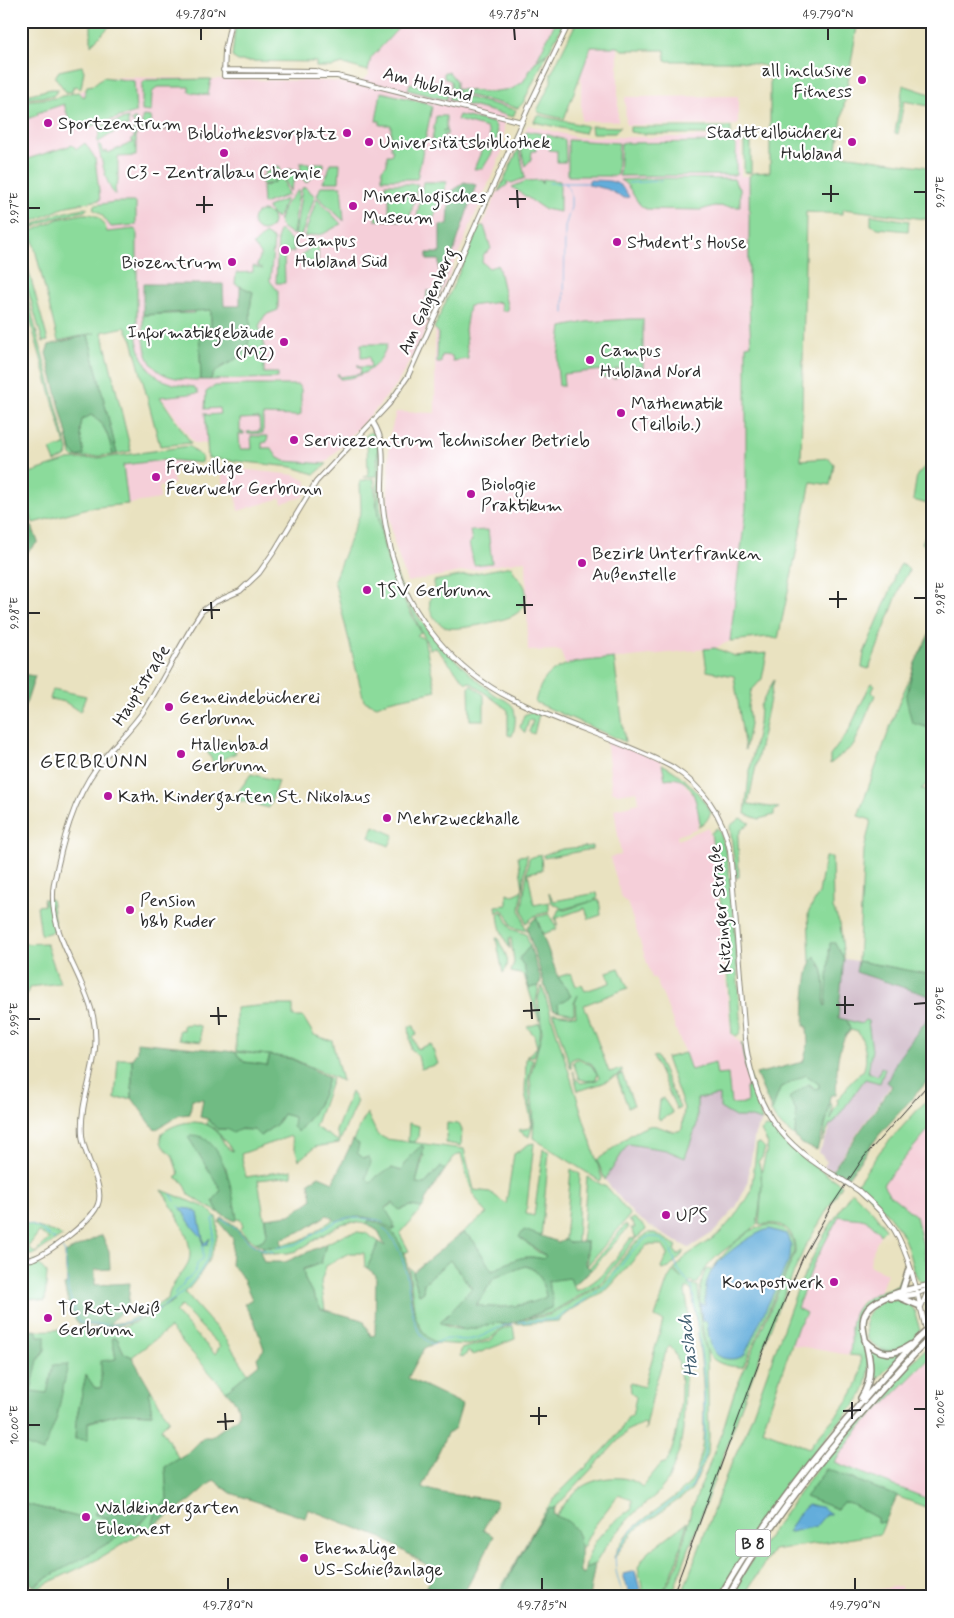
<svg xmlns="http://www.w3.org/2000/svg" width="954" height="1618" viewBox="0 0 954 1618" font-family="Mynerve,sans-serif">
<rect width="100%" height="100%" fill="#fff"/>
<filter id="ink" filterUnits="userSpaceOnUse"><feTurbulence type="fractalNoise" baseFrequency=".02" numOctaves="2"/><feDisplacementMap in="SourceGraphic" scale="10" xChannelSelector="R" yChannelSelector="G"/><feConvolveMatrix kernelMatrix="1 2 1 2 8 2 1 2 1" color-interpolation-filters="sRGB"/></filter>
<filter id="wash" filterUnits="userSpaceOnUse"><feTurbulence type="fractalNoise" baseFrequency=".0096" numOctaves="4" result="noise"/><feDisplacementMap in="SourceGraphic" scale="20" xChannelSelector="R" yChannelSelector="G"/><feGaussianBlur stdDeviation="1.12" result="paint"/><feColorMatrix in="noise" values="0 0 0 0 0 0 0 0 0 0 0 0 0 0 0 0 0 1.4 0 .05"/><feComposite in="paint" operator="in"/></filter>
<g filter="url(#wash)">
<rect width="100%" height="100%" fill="#e9e2c0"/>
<!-- built -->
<path fill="#f5cfd9" d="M405,21h159l-29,53 -26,32 -5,20v21l-83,194 -24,43 -22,26 -49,52 -19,5 -99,-23 -14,-1 -33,-46 -1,-14 -19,-20 -29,-103 -5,-32 -8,-27 -32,5 -46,21v-125l39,-4 28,-9 19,-12 223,4 27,4 12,-10 -1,-9 3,-8z
M591,47h27v74h-37v-47z
M738,96v29h-112l-1,-28z
M528,125l48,12h160l5,6v33h8l1,75 -2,53 3,42 -5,1 -1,26 1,135 -16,133 -15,7 -150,16 -5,-14 -32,1 -2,-91 -119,22 -12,-36 -7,-34 1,-74 7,-26 39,1v-83z
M164,459l1,3 2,-3 21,1v3h4l1,6 -21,3 2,12 -15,3 1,12 -32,5 -5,-39z
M221,467l74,8 11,6 2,7 -5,9 -21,6 -1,-5 -43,13 -3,-24 -12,2z
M606,738l55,23 4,18 11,-2 6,3 14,19 4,25 -3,1 1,3 -21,8 1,4 30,-13 5,20 18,187 11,10 7,43 -3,1 1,15 -16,2 -3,-31 -11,1 -3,-12 -23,7 -26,-69 -10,-23h-3l-25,-76 -5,-3 -12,-42 11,-2 -7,-46 25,-6 -2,-12 -19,3 -6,-3z
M933,1124v146l-4,1 -13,-55 -27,-22 -6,-10z
M839,1216l22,2 12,6 7,11 -9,21 -1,10 17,7 -6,17 -21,12 -9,24 1,17 -3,12 -57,-10 6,-19 8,-12 -9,-6 17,-45z
M929,1359l4,12v130l-100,-39 26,-33z
M901,1586l1,11h-51l1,-3z"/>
<!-- industrial -->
<path fill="#d1bdcb" d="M844,959l14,2 -2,11 77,25v14l-46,71 4,3 -60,86 -7,-5 3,-4 -8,-10 11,-23 -2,-1 2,-4 2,1 33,-47 13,-2 -10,-3 2,-13 -9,-36 -23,-6z
M720,1094l15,23h13l14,4 -7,12 -8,52 -11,22 -22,25 -25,16 -25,-13 -30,-20 -29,-35 23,-36 38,6 19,7 12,-33v-25z"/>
<!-- green -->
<path fill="#8bdb9b" stroke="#5b8363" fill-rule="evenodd" d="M91,21h24l-24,24z
M236,21h169l-34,37 -3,13 -25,-7 -11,3h-16v-5l-78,-1 -6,-4z
M556,21h9l-16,30 -12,8z
M577,21h281l-22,133 92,13 5,-23v76l-90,-11v5l-37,-2 -5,248 28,-2 5,6 -4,21 -19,-3 -33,157 -10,-2 -38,4 16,-133v-162l5,-1c-4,-56 -1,-112 -2,-169l4,-3 17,-1v-105l-30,-6h-75v-11h-42l-5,-3h-27l-27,72 -24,-6 -3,-2 14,-29v-8z
M547,54l-24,49 -5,5 -67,-17v-10l-7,-3v-6h5l7,9v8l32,3 24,-3 11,-7 12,-20z
M82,66l2,5 -3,17 -2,1 -2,-3 -4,1 -1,5h-6l-11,-15 4,-6z
M103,77l31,4 2,31 -54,17 -2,-3 -8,3 -8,-25 -27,9 1,2 -14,5 3,9h-3l-3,-6v-22l34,-3 23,-6 6,5 3,-11 6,-1z
M211,79l-3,16 -19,-3v-5h-32l-5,6 -1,19 -9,-1v-27l4,-4z
M410,83l38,10 -2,7 -38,-10z
M903,85l30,10v12l-29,-6 -6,33 -3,-1z
M51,89h8l-6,7 -32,3v-3z
M381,92l46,11 5,4 -15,72h-35v-10l5,-5v-9h4l2,-5 -2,-1v-24h-11v-4h-4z
M450,93l66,17 -3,7 -64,-17z
M459,115l35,8c9,16 -3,32 -11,45l-9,1 10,-24h5l2,-4 -4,-13 -30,-8z
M537,115l50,11 -3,7 -50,-11z
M144,116l7,1 1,8 4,5h12l2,-3v3h-28v-13z
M436,116h10v14l-4,1h5v4h-4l2,8h-9l-1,4h-4z
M128,118v9l-4,-1 -27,17 4,-17z
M133,119h3v37l-18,1v24l-3,6 1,8c-9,-5 -15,-38 -18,-50l2,-1 3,9 4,-2 1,2 26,-11 -3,-2 3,-2v-6l-3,1 3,-3v-8l-3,-1z
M591,126l30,1 -6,6h-23z
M630,127h101v7h-88l-13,-2z
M527,131l16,3 -2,7h-5v10h-4l-1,9 -6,6 -5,-21z
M545,134l20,6 1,22h-9v-11l-8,-1v-10h-5z
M568,140l51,3 -2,31 -2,2h-47z
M732,142l4,3v30l-117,1 2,-33z
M744,142l7,1v30l-7,-1z
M85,143l10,15 5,42 -33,6 -46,21v-66l51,-16 5,4z
M519,148l6,30 -13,5 -6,-1 2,2 -10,8z
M300,163h9l1,5h4l1,-5h9v4l-18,16 -4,-5z
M330,163h10l-1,19h-16l5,-9z
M279,166l3,7 -10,10 -10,2v-9l3,-1v-4h8l1,-4z
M289,169l9,1 -8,21 -5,-10v-9z
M282,175l6,20 -25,9 -1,-17 11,-4z
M660,178l74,1 3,7 3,1v20l-26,-1 -13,4 -55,-1c-12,-5 -13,-23 -26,-29z
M543,179l17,2v31l-16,-3 -32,-22 14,-6 15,-1 1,4z
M423,182h24l-14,38h-11l-5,-3z
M386,184h32l-9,37 -34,-1 1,-4 13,-1v-23h-4z
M321,186h20l3,35 -27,-25z
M305,187l10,9 -14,40 -6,-1 7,-47z
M299,190v1l-6,44 -13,-9c-3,-13 9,-28 19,-36z
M317,198l24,26 -18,10 -19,3z
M286,199l-8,18 -3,1 -8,-11z
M115,202h21v23l-25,2 -10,-13 -8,-5 2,-4z
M87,207l1,1 -3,3 -33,8 -31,14v-2l32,-16z
M253 221a10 10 0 1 1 20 0a10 10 0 1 1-20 0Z
M83,214c14,-1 20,5 24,18l27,-3 3,2v109l5,18 9,13 9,8 14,5 20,3 5,6 -39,4 31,46 -31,3 -28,-106 -7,-13 -23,5 29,119 -14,3 -29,-119 7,-2 -37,8 -26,-104 -11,4v-5l37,-17z
M871,215l38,6 -1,10 -30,-3 -7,-3z
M480,226h4l7,23 -8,6 -1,7 7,6 9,-3 10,45 -6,1 -2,-9 -31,4 -4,24 3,29 -15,2 -1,-5 -10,-1 -1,8h-4l1,-31 -4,-4z
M280,230l12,11 2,11 -10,1 1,30h-9l2,-51z
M265,234l9,6 -4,41 8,10v19l-13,5 -6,11 5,16v31h14v5l-68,2c7,-16 26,-16 35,-30 9,-14 2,-40 8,-58l-18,-8 1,-11 17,-1v-6l10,3 -6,-4 4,-11 -8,-9z
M319,240l-1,22 -14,-1 -3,-5z
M25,257l23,84 -5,1 -22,-76v-8z
M27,296l41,154 -1,6 -12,6 -5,-12 15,-5 -41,-147z
M194,310h17v18h-12l2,52c-52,0 -58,-18 -58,-65l51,-2z
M631,319h12v49l-28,1 1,9 -3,1 -1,-8h-5v7h-4v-8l-40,4 1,12h-5l-2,-20 5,-39 24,-5z
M361,344h26c-6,23 -25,34 -47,35l-3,-5h2v3l21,-3 1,-6h-3v-4l1,3h12l-2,-10 -8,1z
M245,385h53l3,4v25l-2,2 -36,-1v18l-15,1 -1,-2 13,-1 -1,-13 -19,1v13h4v2h-5l1,15h12l-1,-13h17l-1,6 -5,1v5h9l7,10 7,3 42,3 -12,10 -23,-7 -84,-9 -3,-46 2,3 13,-1 -1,-6 -14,1 1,-17 9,-6z
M91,415c15,8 18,24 22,40l-39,3 -3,-3 -3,-17 3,12 12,5 -3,-24 2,-11z
M370,432l4,2 4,9 -2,33 -12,1 4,-2 -1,-33h-8z
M375,433c9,5 5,39 5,50 -1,40 9,81 28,117 21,38 51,64 83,92 6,5 18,8 22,15 4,9 2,21 -1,29l-4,-1v-25l-38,-28 -4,1 -30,-35 -6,1 -35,-72 -8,-25 -9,-38 -1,-26 2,-43z
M189,446l13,11 -1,6 -33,-3 -3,2 -1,-2 -41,5 5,39 -40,4 -55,15 -12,-31v-16l47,-16 42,-3z
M933,457v53l-2,-5 -18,-5 4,-25z
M374,478c5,66 15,97 47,154l-4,3 7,4 12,52 -47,10 -12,5 -13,-5 -30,-121 27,-69 -1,-30z
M933,518v33l-1,1 -10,-9z
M488,530l4,33 -18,2 -5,-22 3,-2 -2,-10z
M901,564l6,3 2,4 -8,14 -32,84 -7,-2 2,-14 30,-71v-6z
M512,566c2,13 18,16 13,34 -1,6 -5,12 -11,15 -10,6 -53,15 -65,13 -6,-1 -12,-6 -15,-11 -11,-16 2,-23 0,-36z
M933,626v153l-12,10 12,1v185l-75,-14 6,-111 7,-30 -13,-4 42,-116z
M715,648l20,8 32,-3 -5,26 -11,12 -3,16 2,18 -5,25 -11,-74 -27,-5 -3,-22z
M614,658l11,84 -90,-40c10,-44 42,-39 79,-44z
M774,680l-26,124 31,4 -5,3v4l-15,4 -14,-5 4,-39 10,-52 1,-17z
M871,683l4,2 -3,7 3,3 -21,50 -24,19v-8l18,-24z
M471,685l13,10v25h-14l-1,-32z
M53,689l33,7 -6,16 -15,-10 -15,-3z
M531,712l8,2 -5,20 -5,-2 4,-11 -4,-1 -4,13 -5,-6 4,-12z
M229,739l7,14 -22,11 -7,-13z
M662,764c22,12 37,27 49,49 -4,6 -4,10 -13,14l2,-3c-3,-21 -7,-51 -35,-45z
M251,774l27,7 -9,27 -36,-9z
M740,818l10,5 -9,7 -3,7 1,40 -3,1 -6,-52z
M374,826l20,9 -5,11 -20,-9z
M717,828c18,21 20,165 24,200l-1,5 -4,3 -4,-2 -9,-115 -12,-86z
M592,846v3l-48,9 -1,-3 19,-6z
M541,854l1,16 -14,3 6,32 15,-3v10l-13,3 -10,8 -4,-15 7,-50z
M527,855l-7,54 6,22 -14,-4 -5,-13 -6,-5 -4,4 -1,-7 11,-1v-12l6,2 7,-3 3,-4 -5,-32z
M825,857h7l1,51 7,16 4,35 -9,-16 -6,6 1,27 -4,30 -2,-1c1,-18 3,-35 -9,-48l-5,5 -2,-49 11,-20z
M549,893l5,8 43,-8 1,4 -5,4 -30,8 -12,-7z
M43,899h8l5,32 -15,4 -4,-29 7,-1z
M599,899l2,16 -12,4 -4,-11 -28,10v8l-2,-8 4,-9 6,1z
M501,911l2,4v-3l8,17 15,5 4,12 -11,13 5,7 5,22 10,-2 -3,16 4,17 -1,2 -15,-46 -13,-3 3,-10 -3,-24h-2l1,11c-7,-11 -11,-22 -12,-35z
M549,914l8,15 -14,5 -7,-17z
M496,938h2c4,13 16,22 5,35z
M46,943l14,40 -30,4 -5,10h-4v-53z
M619,968l9,20 -44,17 25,67 13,-3v4l-19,10 -25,8 -5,-20 2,7 6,5 16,-3 2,-3 -7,-13 -15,-7 -6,3v9l-18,-56 23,3 -1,-13 3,-8 -4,8v11l-15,-3 -2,-7 14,-8 -13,-19 13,-4 5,13 6,-1 3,6 25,-8 -3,-11z
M542,986l60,192 -2,3 -67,-43 1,-17 -4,-43 12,-46 -4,-34z
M268,1005h25v12h10l11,18 18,6 10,40 -51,-23 -55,-7v-43z
M847,1020l14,4 4,-4 3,1 4,29 -4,22 10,4 3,-9 4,2 -5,14 -15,-4 -33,46 -2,-1 -8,18 8,-39 2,2 -1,15 3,-11 4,-6 -1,-4c7,-6 10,-11 15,-19 3,-4 10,-6 12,-11 4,-10 1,-27 -6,-37l-7,-2 -10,11 8,-12z
M540,1023c2,11 -2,23 -6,33l-8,1 11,-10 -3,-12 -7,-8z
M190,1024l10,2 1,16 -22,-3v-9h4v-5z
M409,1026h5l3,9 -4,2 4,12 14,-5 7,20 -17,5 -3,-13 -7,-7z
M742,1042l10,44 10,35 -14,-4h-13l-15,-9v-13l-23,4v25l-12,34 -19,-8 -38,-6 -23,36 -8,-20c17,-11 32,-28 52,-34 11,-3 23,11 33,3l2,-21 -18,-50 19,-5 6,17 24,-7 2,12 11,-1 3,30 16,-1 -1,-16h3l-8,-44z
M235,1052l35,3 -3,10 -23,-3z
M656,1056l24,52 -3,2 -24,-53z
M526,1058l7,1 -5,22 5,43 -4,13 -11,-7 12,-2 2,-4 -7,-31z
M118,1059h14v39l-17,1z
M577,1059l14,6 6,9 -1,5 -8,2 -9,-2 -6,-17z
M622,1074l12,31 -6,2 -11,-30z
M806,1074l13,10v4l-4,1 -5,-5 -21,14 7,13 -1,26 -18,-15 -6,-11 9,-23z
M328,1077l4,2 -17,48 23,14 1,-3 -3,-7 15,-39 6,9 -18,42 -24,4 -16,13 -8,-24 -50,18 5,23 46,-7v6l-34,4 9,54 -4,6 -7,3 -9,-6 -7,-9 3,-1 -3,-9 -3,1 -11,-51 -21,-29 16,51 -8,11 6,12 -29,-17 -6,-13 -8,-6 3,-2 -7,-20c-7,-7 -14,-10 -10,-22 16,-12 41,-17 56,0 5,7 7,16 15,18l-18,-22 -8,-5 1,-5 9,10 37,1 6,6 17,-12 6,-10 11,3 4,15c14,-17 26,-33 30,-55z
M933,1093v31l-50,60 6,10 27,22 13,55 4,-1v10l-12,2c-9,-8 -11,-31 -17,-43 -10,-22 -30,-39 -48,-54l25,-35z
M663,1098l10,15 -13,7 -2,-2 2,-18z
M367,1113l10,21 9,5 78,10 10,41 16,2 16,12 8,-50 15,-10 5,-1 -8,71 8,2 9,-67 6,3 -8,86 -17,-7 -5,6 19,15 8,4 -3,3c-21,-6 -33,3 -51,12l-19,-31 -10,-8 24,-19c-16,-16 -21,-39 -26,-60l-7,4 -9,13 -5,-3 -15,17 -9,-1 8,-28h-13l-10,16 -9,-3 -15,8 -6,8 -5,-6 -3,-20 -6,-5 -4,-13z
M409,1123l10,3 -1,12 -3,4h-7z
M447,1123l12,1 3,6 -1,16 -15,-3z
M765,1127l7,1 33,32 37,25 -37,62 -29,66 -105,284h-10l17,-33 13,-53 32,-82 11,-36 61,-140c1,-13 -5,-27 -19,-29 -6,-1 -12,1 -17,0l3,-37 -1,-13 7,-30 -7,-13z
M760,1143l5,5 -3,10 -4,3c7,15 2,44 -1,63 -19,21 -47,28 -59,59l-5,1 -2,-3 -3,4 10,1 2,29 7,39 2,82 -1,18 -17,37 -57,40 -20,27c12,-36 48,-47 73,-72 31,-30 11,-153 5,-195l-5,-4 -2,5 3,16 -5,121 -3,19 -11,31 -11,14 -27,23 -25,30 -11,18 -10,4c7,-32 23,-41 47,-60v-8l-14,-5 -25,33 -11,21c-5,-15 -10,-26 -26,-33 7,-9 13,-20 23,-27 15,-12 49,-17 63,-2l19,-23 6,-2c12,-23 23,-96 3,-116l-3,3 -12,36 -10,46 1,-6 -2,-2 -16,7 -73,78 -6,1 -14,20 -37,68h-4c22,-29 35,-65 58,-95 22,-29 60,-51 76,-85l4,-1 4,-19 -5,-5 -1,-9 14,4 19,-66 -8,-4 13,-38 5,-8 9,8 -8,-9 12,-14 33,-22 15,-17 9,-14 3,-2 5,-9 6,-48z
M571,1169l9,5 -3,69h-7l-5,-4z
M587,1177l21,11 22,27 -43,51v-24h-5z
M162,1190l45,18 9,9c8,25 -15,59 -31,76l40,45 23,35 -22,18 -56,-63 -38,29 -8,-4 -7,-15h-5l4,21 -15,29h-6l-9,-12 -10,45 -1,18 12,-16 36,-10 29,1 -3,-19 2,-5 18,30 -8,8 18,31 -14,8 2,32 -10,10 -5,17 -50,31 -75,36c27,-24 59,-35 89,-55v-3l21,-7 12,-13 -12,-13 -7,4 -3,-3 -5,1 -2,7 -4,2 -5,-6 -7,-2 -10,9 14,5 -2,5 -81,-20 -4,9v-213h9l-1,31 95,-4 25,-11 26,-16 -45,23 -21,4v-3l17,-2 42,-23c1,-13 13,-23 19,-34 12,-19 -15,-57 -25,-75zM181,1306l39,40 -5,8 -40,-42z
M852,1191l21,21 13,17 -6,6c-13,-22 -21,-14 -41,-19l-25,47 -17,45 9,5 -8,13 -36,104 47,18c19,-28 58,-54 51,-92l-11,-1c3,-10 2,-17 2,-27 2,-28 23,-35 46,-42l4,-10 3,1 -4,13c-82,30 -9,54 -39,106 -4,8 -13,15 -19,23 -10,11 -20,23 -29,35 -34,46 -64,94 -94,143h-38l47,-126 17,-36 52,-145 24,-50z
M394,1203l6,7 11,-4 11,2 -22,26 9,17 -5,2c-7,-16 -17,-29 -35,-33l-2,4 -16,-2 -10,2 -44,27 -10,2 -13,1 -14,-3 3,-4h18l1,-2 16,-4 11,-5 25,-17 2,2c22,-7 40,-4 59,8l-10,-20z
M634,1218l11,9 1,3 -11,9 -34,44 -51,30 -22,5 23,-10 -4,-27 3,-1 20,-2 6,13c27,-10 38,-31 54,-52l6,-1 -5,-10h4l-2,-5 -4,-2z
M21,1222l39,12 2,2 -29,19h-12zM39,1232l10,7 -14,14 -7,-6z
M626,1224l2,4 -37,42 -2,-2z
M769,1225c17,0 26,12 25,28l-51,114c-10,0 -26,-2 -33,-11 -11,-14 -15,-73 -3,-87l4,1c16,-19 31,-42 58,-45z
M357,1232l9,1 13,9 -12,26 -2,-1 -1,-14h-15l-23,13 -5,16 4,28 -4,-1 -16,-29 -2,-10 18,-7 5,-19 17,-9z
M648,1233h7l22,13 -3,4 4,5 6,-4v2l-15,15 -7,2 -1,-2 7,-14 -6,-9h-15l-39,44 -35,20 -15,12 -43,3 3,-3 31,-6 54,-31 31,-40z
M35,1260l12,13 -2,28 -24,-4v-28z
M450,1260l22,29 -32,34c20,12 39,5 59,-1l4,3 10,-1 -9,3 -13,11 -8,3 -15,4 -34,-2 -9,-8 -10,-18 -6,-50 3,3 7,25 4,-3 1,-9z
M525,1266c16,5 18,16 22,31 -20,9 -51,13 -71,8l18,-27z
M933,1291v27l-5,5 -3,-20z
M884,1300h17l8,2 5,8 6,20c-12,20 -38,30 -53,8 -3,-23 -2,-26 17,-38z
M513,1326l2,13 -42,16 -5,-4 -4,6 -4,-1 1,-7 29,-8 13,-12z
M866,1343l11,8h28l-35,35 3,-21z
M925,1349l4,10 -70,70 -25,33 99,39v9l-107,-41 -20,28 31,12 6,-7 8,2 26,14 1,5 7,-1 -5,12 -107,16 -30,47h-13l23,-39 67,-94 34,-42z
M687,1522l-11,42 -16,33h-16l-6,-30 10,-15z"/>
<!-- forest -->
<path fill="#70bb83" stroke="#4e7357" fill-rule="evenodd" d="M464,182l12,3 -36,107 -13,28h-3l3,-29h12v-31h-12v-7h13v-28l8,-1 2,-31z
M143,284h80l1,22h16v-20l13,6c-6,18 1,39 -6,55 -8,17 -30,16 -37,33h-9l-2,-52 12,-1v-17l-68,5z
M88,335l29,119 -4,1c-4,-16 -7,-32 -22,-40l-9,5 -2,11 4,24 -7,2 -6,-7 -25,-97 3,-8z
M32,526l6,16 -17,16v-27z
M933,626v103l-21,-6 -6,-25 8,-33z
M21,674l14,2 -8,25 -6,11z
M536,917l22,60 13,19 -13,8 1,7 -7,-2 -24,-77 -1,-5z
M830,943h5l9,16 -6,59 9,2 3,9c-16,22 -12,41 -14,65l-6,2 -3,22 -10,32 -16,-6 -6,-7 1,-26 -7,-13 19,-14 7,5 4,-1v-4l-13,-9 -26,13 -8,23 -16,-37 47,-12 5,-17 -1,-19h-3c1,-18 0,-56 11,-70 11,14 10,30 9,49l2,1z
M530,946l11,34 -2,6 -10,2 -5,-22 -5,-7z
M858,961l75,14v22l-77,-25z
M933,1011v64l-54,60 -32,44 -15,-8 60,-85 -5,-4 10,-22z
M137,1042l98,10 9,10 23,3 3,-10 22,4 36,18c-4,22 -16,38 -30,55l-5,-5 1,-10 -11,-3 -6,10 -17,12 -6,-6 -13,-1 -8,4 -6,-4h-10l-9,-10 -8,-2 3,-18h-11l-2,15 -10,1 -25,15 -23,-32v-39l5,-8z
M190,1135c34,-2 43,60 47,84l-2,2 -16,-8 -6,-12 8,-11 -33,-53z
M353,1140l6,4 -2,9 6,5 6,-1 2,5 -5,16 5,5 6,-7 15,-8 9,3 10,-16 11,-10 2,3 -8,35 9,1 15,-17 5,3 -20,30v5l-3,3 -11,-2 -12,4 -6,-7 -8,5 9,15 -1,8c-19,-16 -33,-17 -57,-10l-9,-6 -23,15 -23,9 1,8h-19l-7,-4 7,-3 4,-7 -2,-15 25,-3 22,-15 -3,-18 10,-6 14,6z
M222,1218c17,6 22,23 40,31l-2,2 4,11h21l41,-18 -5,19 -18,6 2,11 16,29 42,11 8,16 4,-1 1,-60 -9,-7 12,-26 6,4 -7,-15 -11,-7 2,-4c62,16 22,98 67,123l-12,5 -16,30 54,26 -7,24 -8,6 -25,53c23,10 51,8 75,14l-14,29 11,6 -32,61h-40l13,-27 -53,-32 -74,-29 -3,9 -74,-25 -17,-13 -25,22 -37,24 5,-17 10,-10 -2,-32 22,-13 17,-17h7l27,-20c2,-12 -5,-18 -12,-26l33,-27 -2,-6 7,-9 -10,-29 -10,-16 8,-5c-6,-12 -10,-27 -21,-34l2,-26 -14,-17z
M524,1230l34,12 7,-3 5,4 17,-1 -2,22 6,6 -18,16 -3,-8 -22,3 5,18 -2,9c-12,4 -43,20 -52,15l-34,7 -25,-7 32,-35 -22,-28 -26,23 -1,10 -4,2 -6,-23 50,-40 10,8 19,31c18,-9 30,-18 51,-12l3,-3 -27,-19zM525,1266c16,4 18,16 21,31 -18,9 -50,13 -70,8l18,-27z
M102,1235l7,16 1,18 -15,1v15l35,-2 -2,22 -19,19v3l-29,-2c-10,-10 -13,-26 -16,-40l3,-1 -2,-31z
M36,1330l2,6h7v14l-7,10 -7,31 16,2 6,-28 15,-1 -11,53 -14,35 -18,-7 1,-15 -5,-2v-97z
M112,1338h5l7,15 8,4 19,33 -2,5 3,19 -29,-1 -35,9v18l-13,-1 1,-18 10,-46 9,13h6v-27l15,-2z
M827,1469l70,27 -12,26 -8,1v-5l-26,-14 -8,-2 -6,7 -32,-12z
M137,1502l17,3c-8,18 -20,24 -37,30l-1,3c-27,18 -56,31 -83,48l-12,-14v-59l4,-9 81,20 2,-6 -14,-4 10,-8 7,1 5,6 5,-2 2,-7 4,-1 4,3z
M555,1508l-2,6c4,3 9,4 14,7 18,12 12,33 13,51l4,2 1,-6 10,-4 -6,33h-91l37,-68 14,-20z"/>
<!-- water -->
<path fill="#63addb" stroke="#476c83" d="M589,180c19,1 30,-2 40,17l-5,1 -17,-9 -18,-4z
M181,1208l11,1 6,4 6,31 6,-6 -3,7 -4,1 -1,-9c-9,-8 -15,-18 -21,-29z
M769,1229l17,5 5,11 -1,12 -45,97c-4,4 -9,5 -15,5 -21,0 -21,-23 -23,-38h-5l-2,-18 5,2c0,-11 0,-21 5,-31 7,-16 43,-41 59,-45z
M808,1505l13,2 10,7h-5l-10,12 -29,7 11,-19z
M635,1571l7,26h-12l-7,-23z"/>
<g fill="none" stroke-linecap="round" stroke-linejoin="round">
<!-- stream -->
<path stroke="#63addb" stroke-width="1" d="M549,183h40
M628,183l33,-2
M564,313l1,-86 6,-20v-12l-5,-12
M171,1194l4,7
M179,1206l2,2
M221,1219c24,12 22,28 53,33
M21,1222l16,5 18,13
M383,1228c39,35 14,97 50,117l2,-1
M60,1245l5,7 3,39 11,31 7,2 22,1
M276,1248l21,-4 40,-23 13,-4 29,3 4,3
M175,1295l1,-4 7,-6 2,-5c6,-2 13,-10 12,-17l6,-4v-13
M519,1322l38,-3 50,-34 23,-32 17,-16h10l8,5 5,6 8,21 14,18 12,89 1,71 -1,9 -12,31 -60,43 -17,25 1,16 7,26
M111,1325c51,-6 109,-50 102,-106l2,-1
M436,1343c13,-8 22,-1 37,-4 15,-3 24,-14 40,-15"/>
</g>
</g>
<g filter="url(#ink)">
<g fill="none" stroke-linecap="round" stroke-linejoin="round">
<!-- minor casing -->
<g stroke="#8a8676" stroke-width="6">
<path id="minor" d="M231,21l-6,29 -1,26h113l185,46
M223,70l93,1 11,4
M373,422c15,23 8,47 9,73 1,21 5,40 10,60 17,61 63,116 120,144 52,26 109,41 160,68 30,19 51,48 58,83l15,189c9,69 35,106 96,140
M859,1191c13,12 27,24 36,40 21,37 25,84 38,124
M21,1258c4,1 7,2 11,1 17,-6 61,-39 66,-55 7,-19 -15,-48 -16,-69 -3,-42 21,-73 11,-119 -10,-44 -47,-84 -39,-133 8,-40 19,-83 43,-116 15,-21 33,-36 48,-58 20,-32 36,-67 57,-98l13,-9 25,-11 19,-18 16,-23 41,-68 73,-78 19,-28 122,-272 40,-83
M915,1288l18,-4
M916,1294l17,-7
M920,1309l8,-18"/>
</g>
<!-- highway casing -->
<g stroke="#8a8676" stroke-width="8">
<path id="highway" d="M902,1291l7,-22
M891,1298l25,-4
M901,1298l19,8
M865,1340c14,15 27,17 45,5
M861,1398c33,-52 -44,-88 54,-110
M720,1597c54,-96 125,-178 198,-258
M728,1597c51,-92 120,-172 192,-249"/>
</g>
<!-- minor -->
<use href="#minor" stroke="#fff" stroke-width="4"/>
<!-- highway -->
<use href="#highway" stroke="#fff" stroke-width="5"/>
<!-- rail -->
<path stroke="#2b2b2b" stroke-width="1" d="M672,1597l91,-245 40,-95 29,-52 32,-48 69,-78"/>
<!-- minor-bridge casing -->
<g stroke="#8a8676" stroke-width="6" stroke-linecap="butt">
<path id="minor-bridge" d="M841,1179l18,12"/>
</g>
<!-- highway-bridge casing -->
<g stroke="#8a8676" stroke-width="8" stroke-linecap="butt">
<path id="highway-bridge" d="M918,1339l15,-14
M920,1348l13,-13"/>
</g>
<!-- minor-bridge -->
<use href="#minor-bridge" stroke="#fff" stroke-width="4"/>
<!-- highway-bridge -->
<use href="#highway-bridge" stroke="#fff" stroke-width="5"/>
</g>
</g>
<!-- ticks -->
<path fill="none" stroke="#2b2b2b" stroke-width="2" d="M201,28v12M514,28l1,12M828,28v12M831,185v17M517,190l1,18M914,192h12M822,194h17M204,196v17M509,199h17M196,205h17M28,208h12M838,591v17M524,596l1,18M914,598h12M829,599h18M211,602l1,17M516,605h17M203,610h17M28,613h12M845,996v18M531,1002l1,17M914,1004l12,-1M836,1005h18M218,1007l1,18M523,1011l17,-1M210,1016h17M28,1019h12M852,1402v17M539,1407v18M914,1409h12M843,1411l18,-1M225,1413l1,17M530,1416h17M217,1422l17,-1M28,1425h12M228,1578v12M542,1578v12M855,1578v12"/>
<!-- markers -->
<g fill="#b5179e" stroke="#fff" stroke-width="2">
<circle cx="862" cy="80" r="5"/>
<circle cx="48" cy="123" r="5"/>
<circle cx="347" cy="133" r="5"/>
<circle cx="369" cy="142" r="5"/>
<circle cx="852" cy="142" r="5"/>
<circle cx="224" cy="153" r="5"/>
<circle cx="353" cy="206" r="5"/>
<circle cx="617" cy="242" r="5"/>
<circle cx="285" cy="250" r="5"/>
<circle cx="232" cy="262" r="5"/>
<circle cx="284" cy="342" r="5"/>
<circle cx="590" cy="360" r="5"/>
<circle cx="621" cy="413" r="5"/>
<circle cx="294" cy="440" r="5"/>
<circle cx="156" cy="477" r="5"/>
<circle cx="471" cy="494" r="5"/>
<circle cx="582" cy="563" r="5"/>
<circle cx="367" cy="590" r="5"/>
<circle cx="169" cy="707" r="5"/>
<circle cx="181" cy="754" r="5"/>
<circle cx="108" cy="796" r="5"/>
<circle cx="387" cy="818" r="5"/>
<circle cx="130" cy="910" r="5"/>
<circle cx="666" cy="1215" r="5"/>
<circle cx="834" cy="1282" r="5"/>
<circle cx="48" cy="1318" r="5"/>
<circle cx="86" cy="1517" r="5"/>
<circle cx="304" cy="1558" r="5"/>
</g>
<g text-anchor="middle" stroke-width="4.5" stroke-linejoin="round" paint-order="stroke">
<!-- shield labels -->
<rect fill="#fff" stroke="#6b6b6b" stroke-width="1" x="735.5" y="1529.5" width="35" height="27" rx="4"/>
<g font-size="16" font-weight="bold" fill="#2b2b2b">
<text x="753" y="1549">B 8</text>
</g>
<!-- poi labels -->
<g font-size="18" fill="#2b2b2b" stroke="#fff" text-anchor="start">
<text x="852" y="76" text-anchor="end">all inclusive<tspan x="852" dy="21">Fitness</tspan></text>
<text x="58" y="129">Sportzentrum</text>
<text x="842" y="138" text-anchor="end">Stadtteilbücherei<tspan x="842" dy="21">Hubland</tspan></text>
<text x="337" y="139" text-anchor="end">Bibliotheksvorplatz</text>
<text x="379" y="148">Universitätsbibliothek</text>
<text x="224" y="178" text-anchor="middle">C3 - Zentralbau Chemie</text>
<text x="363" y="202">Mineralogisches<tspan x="363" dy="21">Museum</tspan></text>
<text x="295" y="246">Campus<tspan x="295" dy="21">Hubland Süd</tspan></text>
<text x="627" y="248">Student's House</text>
<text x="222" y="268" text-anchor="end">Biozentrum</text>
<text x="274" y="338" text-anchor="end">Informatikgebäude<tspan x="274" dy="21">(M2)</tspan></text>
<text x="600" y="356">Campus<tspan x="600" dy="21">Hubland Nord</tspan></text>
<text x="631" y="409">Mathematik<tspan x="631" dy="21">(Teilbib.)</tspan></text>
<text x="304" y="446">Servicezentrum Technischer Betrieb</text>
<text x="166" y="473">Freiwillige<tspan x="166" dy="21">Feuerwehr Gerbrunn</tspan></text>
<text x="481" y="490">Biologie<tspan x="481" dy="21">Praktikum</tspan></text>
<text x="592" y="559">Bezirk Unterfranken<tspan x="592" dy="21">Außenstelle</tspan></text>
<text x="377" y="596">TSV Gerbrunn</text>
<text x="179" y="703">Gemeindebücherei<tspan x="179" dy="21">Gerbrunn</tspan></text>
<text x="191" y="750">Hallenbad<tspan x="191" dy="21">Gerbrunn</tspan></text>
<text x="118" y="802">Kath. Kindergarten St. Nikolaus</text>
<text x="397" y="824">Mehrzweckhalle</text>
<text x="140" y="906">Pension<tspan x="140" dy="21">b&amp;b Ruder</tspan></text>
<text x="676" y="1221">UPS</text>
<text x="824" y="1288" text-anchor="end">Kompostwerk</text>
<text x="58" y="1314">TC Rot-Weiß<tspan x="58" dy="21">Gerbrunn</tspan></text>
<text x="96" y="1513">Waldkindergarten<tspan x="96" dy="21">Eulennest</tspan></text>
<text x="314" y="1554">Ehemalige<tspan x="314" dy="21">US-Schießanlage</tspan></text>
</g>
<!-- street labels -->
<g font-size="18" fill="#2b2b2b" stroke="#fff">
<text transform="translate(428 84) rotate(15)" y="6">Am Hubland</text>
<text transform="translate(427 301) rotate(-65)" y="6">Am Galgenberg</text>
<text transform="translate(141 685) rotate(-58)" y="6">Hauptstraße</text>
<text transform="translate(720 909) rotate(-95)" y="6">Kitzinger Straße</text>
</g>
<!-- water labels -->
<g font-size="19" font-style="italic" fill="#415f71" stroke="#fff">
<text transform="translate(687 1346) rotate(-96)" y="7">Haslach</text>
</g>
<!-- quarter labels -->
<g font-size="20" letter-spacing="1" fill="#2b2b2b" stroke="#fff">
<text x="94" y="768">GERBRUNN</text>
</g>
</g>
<!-- margin -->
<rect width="954" height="1618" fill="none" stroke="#fff" stroke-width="55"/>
<rect x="28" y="28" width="898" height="1562" fill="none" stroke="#2b2b2b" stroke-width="2"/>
<g font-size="12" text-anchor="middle" fill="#2b2b2b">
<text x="201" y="18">49.780°N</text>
<text x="514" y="18">49.785°N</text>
<text x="828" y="18">49.790°N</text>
<text transform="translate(940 192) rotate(-90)" y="4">9.97°E</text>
<text transform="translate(14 208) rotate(-90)" y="4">9.97°E</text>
<text transform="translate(940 598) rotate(-90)" y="4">9.98°E</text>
<text transform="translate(14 613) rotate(-90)" y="4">9.98°E</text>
<text transform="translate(940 1003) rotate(-90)" y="4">9.99°E</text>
<text transform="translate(14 1019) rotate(-90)" y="4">9.99°E</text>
<text transform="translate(940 1409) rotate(-90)" y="4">10.00°E</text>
<text transform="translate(14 1425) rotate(-90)" y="4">10.00°E</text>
<text x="228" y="1609">49.780°N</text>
<text x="542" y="1609">49.785°N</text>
<text x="855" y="1609">49.790°N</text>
</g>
</svg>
